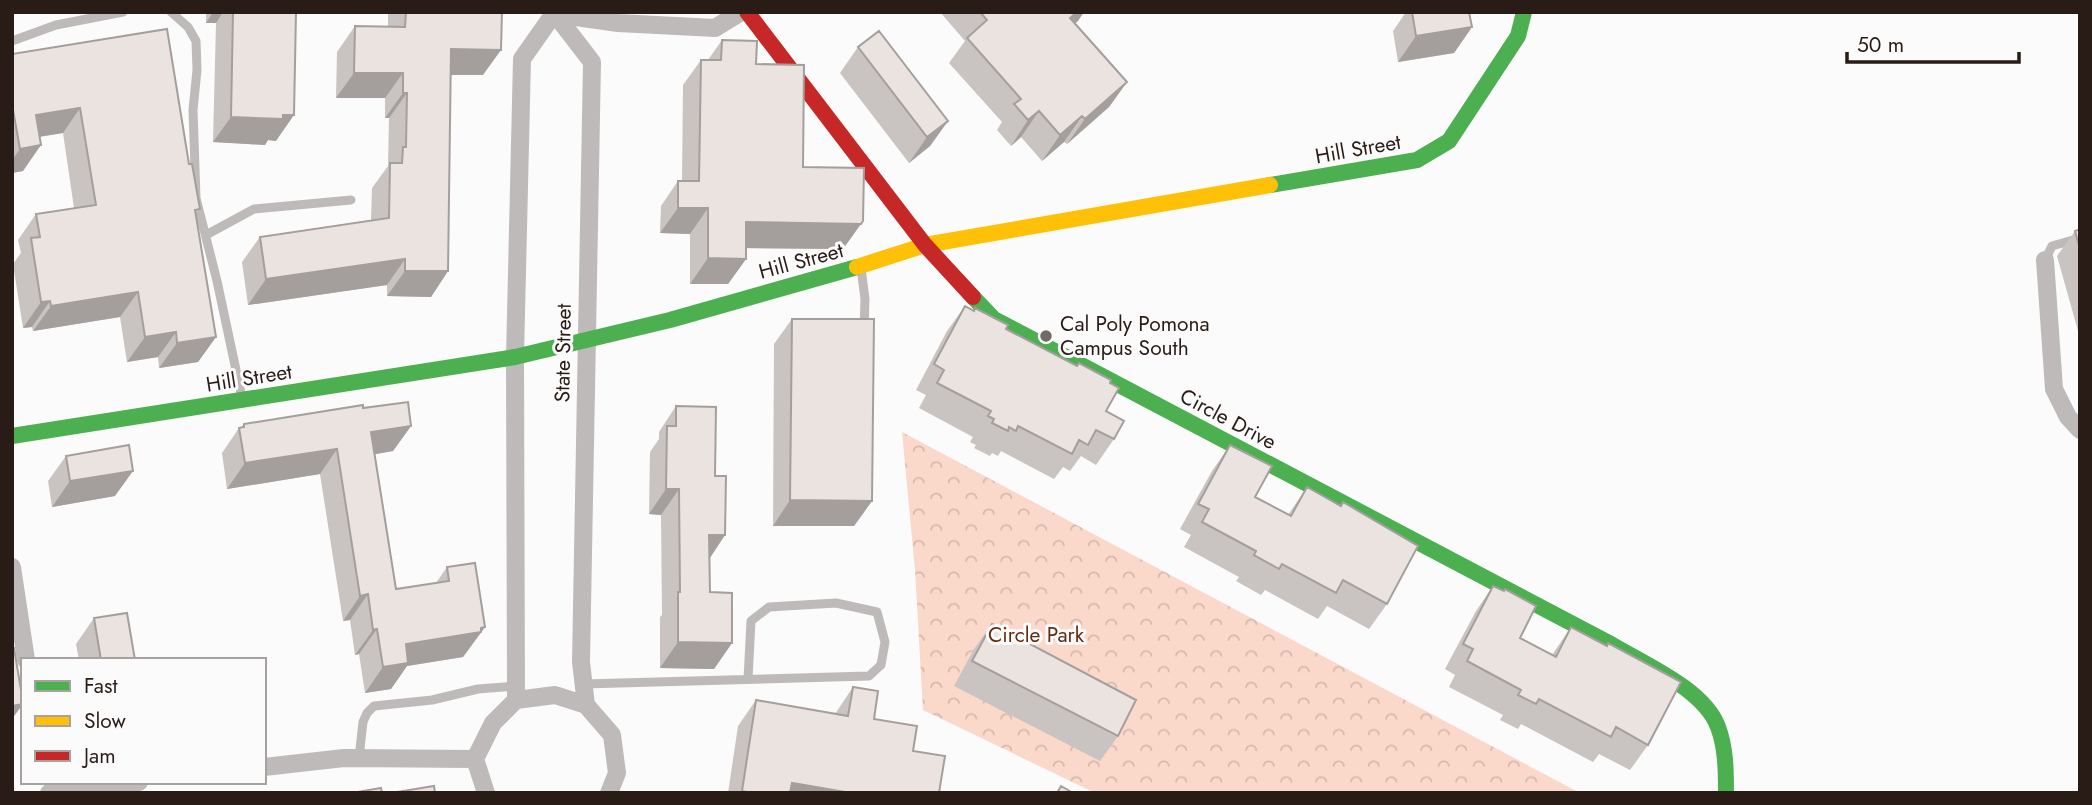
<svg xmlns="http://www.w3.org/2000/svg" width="2092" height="805" viewBox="0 0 2092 805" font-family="Jost,sans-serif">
<defs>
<pattern id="park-crowns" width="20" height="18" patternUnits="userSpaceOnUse" patternTransform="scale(1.75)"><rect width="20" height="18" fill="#fad8ca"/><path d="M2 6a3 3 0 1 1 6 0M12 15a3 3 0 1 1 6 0" fill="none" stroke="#d6b9ad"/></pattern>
</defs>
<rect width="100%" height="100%" fill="#fbfbfb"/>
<!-- park -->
<path fill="url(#park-crowns)" d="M902,432l678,361h-485l-172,-83 -8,-140z"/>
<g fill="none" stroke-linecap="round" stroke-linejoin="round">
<!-- lane -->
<path stroke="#bfbaba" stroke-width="9" d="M171,12l17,15 8,14 1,29 -4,40 3,88 21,83 25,117
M12,41l44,-16 67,-13
M206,235l48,-26 97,-9
M2045,260l7,-14 28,-8
M861,268l4,31 -1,32
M583,684l286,-8 12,-11 4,-23 -8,-30 -41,-9 -67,4 -18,14 -3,58
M359,758l4,-36 4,-9 7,-7 58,-6 46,-11 38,-3"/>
<!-- street -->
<path stroke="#bfbaba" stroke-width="18" d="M555,14l37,48 -11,600 5,43
M555,14l63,9 97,5 26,-16
M2045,260l9,129 14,28 12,13
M12,567l14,93
M516,700l-1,-343 7,-298 33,-47
M264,767l80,-9 131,1
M49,793l90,-11
M486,793l-11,-34 18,-36 23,-23 39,-5 31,10 26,30 5,38 -8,20"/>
<!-- fast -->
<path stroke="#4caf50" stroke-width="16" d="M1270,185l147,-25 32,-19 69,-105 6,-24
M973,297l21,22 617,325c33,20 93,45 107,83 8,21 8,45 8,66
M12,436l503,-79 155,-37 187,-53"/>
<!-- slow -->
<path stroke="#ffc107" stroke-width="16" d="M857,267l68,-22 345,-60"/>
<!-- jam -->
<path stroke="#c62828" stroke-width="16" d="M747,12l178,233 48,52"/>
</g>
<!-- wall -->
<path fill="#c9c3c1" d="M206,12h90l-20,129 -8,-1 -3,5 -52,-3 3,-119h-10z
M388,12h114l-19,63h-32l-3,196 -17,26 -44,-1v-11l-139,20 -6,-43 18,-25 111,-17 1,-32 16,-22 1,-48h-4v-20h-49l1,-46 18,-26 33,1z
M940,12h144l-9,11 52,59 -18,25 -42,37 -3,-2 -22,19 -21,-24 -10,9 -14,-16 5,-8 -53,-59 16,-22z
M1404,12h65l3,15 -18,26 -56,9 -5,-31 11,-16z
M722,40l34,24 47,103 60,54 -20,28 -97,-1v11l-18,25h-38v-50l-30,-1 1,-27 17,-25h4l1,-96 18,-25h7z
M858,47l90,74 -18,25 -21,17 -69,-90z
M12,54l177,110 11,45 -4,5 20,123 -18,25 -39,6 -1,-11 -31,5 -7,-45 -87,14 -1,-4 -9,1 -10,-64 8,-11 -3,-13 18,-26 38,-6 -11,-75 -24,4 -16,34 -11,2z
M2080,229v109l-23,-82 18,-25z
M965,306l41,23 104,54 -4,28 8,28 -18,26 -15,-9 -11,15 -7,-4 -9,12 -53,-28 -3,5 -6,-3 -2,3 -16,-8 2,-3 -6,-3 3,-5 -54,-29 7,-13 -10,-5 31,-59z
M792,319l80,182 -18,25h-81l1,-182z
M676,406l39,70 10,59 -16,23 1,34 22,51 -18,26 -54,-1v-51l2,-2 -1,-100 -12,-1 1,-62 9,-13v-7z
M363,408l48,18 -18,25 -18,3 21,135 40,-6 11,-16 38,60 -22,30 -56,9 -16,23 -26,4 -6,-39 -4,1 -5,-35 -7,1 -23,-147 -93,15 -5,-36 17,-25 2,-1 3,-3z
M1230,445l25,52 33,18 19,-28 80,117 -18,25 -42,-23 -9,13 -53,-29 -4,5 -25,-14 3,-4 -55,-30 7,-12 -11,-6 32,-58z
M66,456l49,40 -63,11 -4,-26z
M1493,586l27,52 32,17 19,-28 77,118 -18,25 -31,-16 -6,8 -72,-38 -3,5 -18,-9 3,-5 -54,-28 6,-12 -10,-6 31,-58z
M94,618l41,42h-56l-3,-16z
M992,624l126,112 -18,25 -146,-75 20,-37z
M853,687l21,32 39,32 26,42h-211l10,-67 18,-26 79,14z"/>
<!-- shaded-wall -->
<path fill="#a49f9d" d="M213,12h10l-7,11h-10z
M1077,12h7l-6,9 -26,22 18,-25z
M1472,27l-18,26 -56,9 18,-26z
M451,49l50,1 -18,25h-50z
M354,73h49l-18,25h-49z
M1127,82l-18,25 -42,37 18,-25z
M403,93h4l-18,25h-4z
M80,108l-17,25 -45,7 18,-25z
M1039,111l-18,26 -10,9 17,-26z
M283,115h11l-18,26 -8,-1 -3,5 -52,-3 18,-25z
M1082,116l-18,26 -22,19 18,-26z
M948,121l-18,25 -21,17 18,-26z
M41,145l-18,26 -11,2v-13l8,-11z
M678,208h30l-18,26 -30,-1z
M863,221l-20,28 -115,-1 18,-26z
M708,258l38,1 -18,25h-38z
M405,259l-18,26 -139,20 18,-26z
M405,271h43l-17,26 -44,-1z
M138,292l-18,25 -87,14 18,-25z
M50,301l-18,26 -9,1 18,-26z
M176,332l-18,25 -31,5 18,-25z
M216,337l-18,25 -39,6 18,-25z
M411,426l-18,25 -39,7 17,-26z
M337,449l-17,25 -93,15 18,-26z
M133,471l-18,25 -63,11 18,-26z
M666,489h13l-18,26 -12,-1z
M790,500l82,1 -18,25h-81z
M709,535h16l-17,26z
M368,594l-18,26 -7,1 17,-25z
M485,627l-22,30 -56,9 -16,23 -26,4 18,-26 23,-23z
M377,629l-18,25 -4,1 18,-25z
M678,642l54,1 -18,26 -54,-1z
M23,704l-11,15v-13z
M792,783l59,10h-66z"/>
<!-- building -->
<path fill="#eae3e0" stroke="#a49f9d" stroke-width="2" d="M233,12h63l-2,103h-11v4l-52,-2z
M406,12h96l-1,38 -50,-1 -3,222h-43v-12l-139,20 -6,-42 129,-19 1,-55h12l1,-16h3l1,-54h-4v-20h-49l1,-47 50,1z
M980,12h97l-7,6 57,64 -42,37 -3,-3 -22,19 -21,-24 -11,9 -14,-16 7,-5 -54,-61 20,-18z
M1412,12h57l3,15 -56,9z
M167,29l22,135h3l8,45 -5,1 21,127 -39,6 -1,-11 -31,5 -7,-45 -87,14 -1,-5 -9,1 -10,-64 9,-1 -4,-23 60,-9 -16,-97 -44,7 5,30 -21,4 -8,-45v-50z
M879,31l69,90 -21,16 -69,-90z
M722,40l35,1 -1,23 48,1 -1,102 61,1 -1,53 -2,3 -115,-2v37l-38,-1v-50h-30v-27h21l2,-121h20z
M2080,229v20l-5,-18z
M965,306l9,5 1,-3 33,17 -2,4 71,37 2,-3 32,17 -1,3 9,5 -13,23 18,10 -10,18 -18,-9 -8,15 -9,-5 -7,14 -54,-28 -2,5 -7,-4 -1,4 -16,-8 2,-4 -6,-3 3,-5 -54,-28 7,-13 -10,-6z
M792,319h82l-2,182 -82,-1z
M408,402l3,24 -40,6 25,157 53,-8 -2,-14 28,-4 10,64 -4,1v4l-75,12 2,19 -25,4 -6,-38 -4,1 -5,-36 -8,2 -23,-147 -92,14 -6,-35 5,-1v-3l119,-19v3z
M676,406l40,1 -1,69h11l-1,59h-16l1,57 22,1v50l-54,-1v-50h2l-1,-103h-13l1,-63h9z
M129,445l4,26 -63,10 -4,-25z
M1230,445l42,21 -17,31 36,19 16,-29 34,19 2,-4 75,44 -31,58 -44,-24 -7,13 -54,-29 -3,5 -25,-14 2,-4 -54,-29 7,-13 -11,-5z
M1493,586l11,5 1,-2 31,17 -16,32 36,19 15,-30 36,19 1,-3 73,39 -33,63 -32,-18 -5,10 -72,-38 -3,5 -18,-9 3,-5 -54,-29 6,-12 -10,-5z
M127,613l8,47h-34l-7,-42z
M992,624l144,76 -18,36 -146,-75z
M12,648h2l9,54v2l-11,2z
M853,687l25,4 -4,28 43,7 -4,25 32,5 -6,37h-88l-59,-10 -2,10h-38l-10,-2 14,-91 92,16z
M434,786l1,7h-44z
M1061,786l12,7h-16z
M381,788l1,5h-25v-1z"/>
<!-- markers -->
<circle fill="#726a67" stroke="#fbfbfb" stroke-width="2.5" cx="1046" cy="336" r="7"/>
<g text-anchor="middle" stroke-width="6" stroke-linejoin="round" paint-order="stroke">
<!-- street labels -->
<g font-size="21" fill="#291c17" stroke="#fbfbfb">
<text transform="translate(1358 149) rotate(-10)" y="7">Hill Street</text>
<text transform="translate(801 261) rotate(-15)" y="7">Hill Street</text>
<text transform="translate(563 353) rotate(-89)" y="7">State Street</text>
<text transform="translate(249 378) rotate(-9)" y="7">Hill Street</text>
<text transform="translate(1228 419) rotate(28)" y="7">Circle Drive</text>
</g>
<!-- poi labels -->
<g font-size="21" fill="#291c17" stroke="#fbfbfb" text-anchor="start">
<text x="1060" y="331">Cal Poly Pomona<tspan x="1060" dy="24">Campus South</tspan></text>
</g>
<!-- park labels -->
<g font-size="21" fill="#632c11" stroke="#fbfbfb">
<text x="1036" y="642">Circle Park</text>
</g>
</g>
<!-- border -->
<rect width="2092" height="805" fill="none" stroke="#291c17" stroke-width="28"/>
<!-- legend -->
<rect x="21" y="658" width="245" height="126" fill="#fbfbfb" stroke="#a7a2a0" stroke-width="2"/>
<rect x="35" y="681" width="35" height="10" fill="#4caf50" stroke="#a7a2a0" stroke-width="2"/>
<text x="84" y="693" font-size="21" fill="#291c17">Fast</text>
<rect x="35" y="716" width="35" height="10" fill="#ffc107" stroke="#a7a2a0" stroke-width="2"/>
<text x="84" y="728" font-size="21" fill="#291c17">Slow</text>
<rect x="35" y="751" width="35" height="10" fill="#c62828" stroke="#a7a2a0" stroke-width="2"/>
<text x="84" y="763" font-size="21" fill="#291c17">Jam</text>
<!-- scale -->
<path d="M1847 52v10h172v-10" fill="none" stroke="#291c17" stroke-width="3.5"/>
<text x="1857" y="52" font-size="21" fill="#291c17" stroke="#fbfbfb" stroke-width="5" paint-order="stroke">50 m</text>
</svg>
